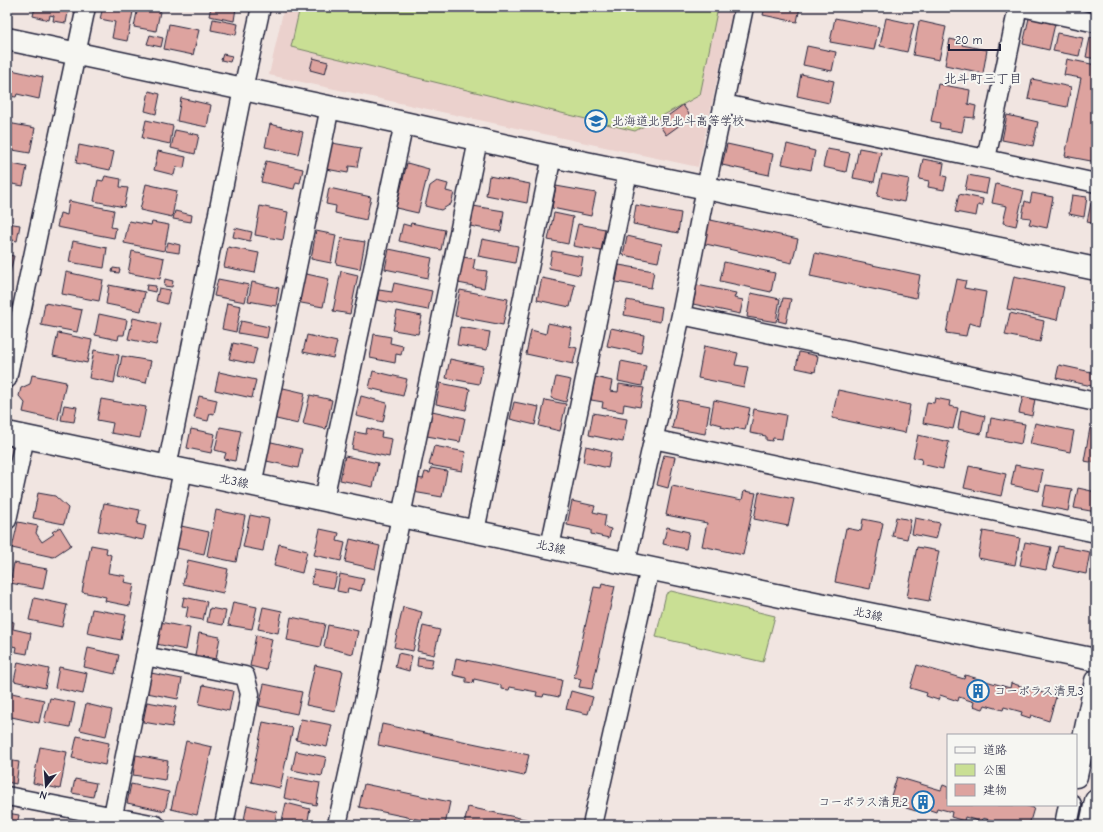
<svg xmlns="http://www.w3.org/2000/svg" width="1103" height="832" viewBox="0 0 1103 832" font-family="'Comic Neue','Klee One',sans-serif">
<rect width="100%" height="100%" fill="#f1e5e1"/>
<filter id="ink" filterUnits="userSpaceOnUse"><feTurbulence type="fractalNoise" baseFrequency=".025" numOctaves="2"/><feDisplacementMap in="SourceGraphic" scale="8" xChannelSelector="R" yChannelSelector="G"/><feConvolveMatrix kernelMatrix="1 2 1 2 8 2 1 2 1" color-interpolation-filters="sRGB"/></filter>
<g filter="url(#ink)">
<!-- built -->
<path fill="#ebd1cd" d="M284,7h449l-35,160 -429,-92z"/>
<!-- green -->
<path fill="#c9df94" stroke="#768068" d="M300,7h418l-18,88 -65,36 -344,-84z
M671,591l104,25 -12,46 -107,-25 10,-43z"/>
<!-- building -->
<path fill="#dda39f" stroke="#22223b" d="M35,7h34l-3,16 -13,-2 1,-5 -4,-1 -1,5 -16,-4z
M103,7h31l-7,34 -15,-3 3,-16 -15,-3z
M138,7h23l-5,24 -22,-4z
M211,7h17l8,1 -2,13 -25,-5z
M765,7h35l-3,15 -34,-7z
M835,18l44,9 -5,23 -44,-8z
M886,18l28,6 -7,28 -27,-6z
M1029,18l26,6 -6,26 -26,-6z
M213,19l25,5 -2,11 -25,-5z
M919,21l27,6 -7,33 -26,-5z
M169,24l30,6 -6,25 -29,-6z
M1057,33l26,5 -4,18 -26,-5z
M150,35l13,3 -2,9 -14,-3z
M1090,38l6,1v20l-10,-2z
M950,39l13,3 -1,3 25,5 -4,23 -38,-8z
M807,46l29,6 -4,19 -29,-6z
M223,54l9,2 -2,6 -9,-2z
M313,58l15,4 -3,12 -15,-4z
M1067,59l29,6v97l-31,-6 16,-78 -17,-3z
M7,69l36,8 -4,22 -22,-5 -1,3 -8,-1 1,-4 -2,-1z
M801,74l33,7 -5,22 -32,-7z
M1032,79l39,8 -4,20 -39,-8z
M938,84l32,6 -2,14 8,2 -2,12 -9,-1 -3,15 -23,-4 1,-5 -9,-2z
M149,91l11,3 -4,20 -11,-3z
M181,98l30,7 -4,22 -30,-6z
M683,105l8,12 -25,18 -8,-12z
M1007,115l31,7 -5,24 -31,-6z
M146,120l27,6 -3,18 -28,-6z
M8,123l27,5 -5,25 -23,-4z
M270,124l33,8 -5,22 -33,-7z
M175,130l24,5 -4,19 -24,-6z
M332,143l29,5 -4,19 -8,-1 -1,7 -22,-4z
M727,144l46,10 -4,21 -47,-10z
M787,144l28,7 -4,19 -29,-6z
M79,145l35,7 -4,18 -34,-7z
M859,148l22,4 -7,30 -21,-4z
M827,149l23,4 -4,19 -23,-5z
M158,151l28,6 -2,11 -8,-1 -2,8 -20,-5z
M923,159l21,4 -2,12 5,2 -3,13 -16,-3 1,-6 -10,-2z
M266,161l37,8 -3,14 -4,-1 -2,7 -33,-7z
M7,163l20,4 -4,19 -16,-3z
M407,163l22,6 -11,44 -22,-5z
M882,174l27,5 -5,23 -27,-6z
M968,175l21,4 -3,15 -21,-4z
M105,176l16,3 -1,8 8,1 -4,19 -30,-6 4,-21 5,1z
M489,176l41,8 -3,19 -41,-8z
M437,181l11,3 -2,7 8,2 -3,11 -10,6 -16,-4 5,-20z
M146,184l31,7 -5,26 -32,-7z
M996,184l28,7 -8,35 -13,-3 4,-17 -15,-3z
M556,186l40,7 -5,23 -39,-8z
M329,188l42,9 -5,23 -31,-7 1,-7 -10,-2z
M1032,193l21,4 -6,31 -18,-4 2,-6 -9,-1 3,-16 5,2z
M959,194l24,5 -1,7 -4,-1 -2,11 -21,-4z
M1072,195l15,2 -3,20 -15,-3z
M69,201l45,9 -3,17 5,1 -2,10 -57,-11 3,-14 7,2z
M1091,203l5,1v20l-9,-2z
M636,205l45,8 -3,20 -45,-9z
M260,206l28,6 -5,28 -28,-5z
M473,206l31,5 -3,21 -31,-6z
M175,211l17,4 -1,7 -18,-3z
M554,213l19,4 -5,27 -20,-4z
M706,219l92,20 -6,24 -91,-20z
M129,221l22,4 1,-3 17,3 -5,26 -40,-8z
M7,223l13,2 -3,16 -4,-1 -2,7h-4z
M411,223l34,7 -4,20 -42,-9 4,-17 7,2z
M578,224l27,5 -4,22 -28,-5z
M235,228l17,4 -2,9 -17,-4z
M316,231l20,4 -5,28 -20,-4z
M627,236l35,8 -4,18 -35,-7z
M341,238l24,4 -5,27 -24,-5z
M482,239l36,7 -3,17 -37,-7z
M73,241l34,7 -3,20 -35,-6z
M168,242l12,3 -1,8 -13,-2z
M228,247l31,6 -4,20 -31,-6z
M389,249l43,9 -4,20 -43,-9z
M132,251l32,7 -4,21 -32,-6z
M552,251l31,6 -3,18 -31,-7z
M815,253l105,22 -4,23 -106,-22z
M7,255l7,1 -5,20 -2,-1z
M463,257l12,2 -2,10 14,2 -3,17 -26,-5z
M724,262l51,11 -4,19 -51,-11z
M619,265l35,6 -3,17 -35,-6z
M113,268l7,1 -1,4 -7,-1z
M341,271l17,4 -8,39 -17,-3z
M66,272l37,8 -4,21 -37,-7z
M302,273l27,6 -6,28 -27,-5z
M1014,276l50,11 -7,33 -50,-11z
M542,278l33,7 -5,22 -33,-7z
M165,279l8,2 -1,6 -8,-1z
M218,279l31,6 -4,17 -31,-6z
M957,279l9,2 -2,7 22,4 -6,34 -11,-3 -3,13 -20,-3z
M252,282l27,6 -3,18 -28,-5z
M394,283l38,8 -4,19 -51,-10 2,-10 13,2z
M109,285l36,7 -4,19 -35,-7z
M147,285l9,1 -1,6 -9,-2z
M697,285l39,8 -2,5 9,2 -3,14 -47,-10z
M159,288l11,2 -3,14 -11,-3z
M460,290l48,9 -5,26 -48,-9z
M751,293l29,6 -4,23 -29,-5z
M783,298l8,1 -5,24 -8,-2z
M627,300l35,7 -2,15 -36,-7z
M45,303l37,7 -5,22 -36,-7z
M227,303l14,3 -5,26 -14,-3z
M397,311l25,5 -4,18 -25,-4z
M1010,313l34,8 -4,21 -35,-7z
M99,314l28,6 -3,15h-5l-1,5 -23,-5z
M133,318l28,6 -5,21 -28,-6z
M241,321l28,6 -2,11 -29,-5z
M548,323l24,5 -3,18 8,2 -4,16 -47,-10 5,-24 15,4z
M460,327l30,5 -3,18 -30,-5z
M611,328l33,7 -3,18 -34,-7z
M58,333l34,7 -5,23 -34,-7z
M374,334l17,3 -1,6 13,3 -2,9 -5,-1 -1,9 -25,-5z
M307,335l30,7 -4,16 -30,-6z
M233,343l24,5 -4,16 -24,-5z
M704,346l34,7 -3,12 13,2 -4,20 -46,-9z
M94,350l25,5 -5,28 -25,-5z
M799,352l19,4 -3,16 -19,-4z
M122,356l29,5 -5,22 -28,-6z
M450,359l33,7 -4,18 -33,-6z
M621,361l25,5 -4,20 -24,-5z
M1059,365l37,8v14l-40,-9z
M373,371l34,8 -4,17 -34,-8z
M219,372l37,8 -4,18 -37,-8z
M32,375l34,7 -8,38 -35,-8 2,-9 -6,-7 2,-8 9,-4z
M556,377l15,3 -5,22 -15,-4z
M595,377l17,4 -2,10 8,1 1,-8 25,4 -4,19 -16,-3 -1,8 -21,-4 1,-6 -12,-2z
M440,383l30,6 -4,21 -30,-6z
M279,387l26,6 -7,31 -26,-6z
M838,390l72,15 -5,28 -73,-15z
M310,395l22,5 -6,29 -23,-5z
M199,396l18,4 -3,14 -4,-1 -2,8 -14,-3z
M361,396l26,7 -4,19 -27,-6z
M1023,396l12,3 -3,17 -13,-3z
M935,398l15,3 -1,5 9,2 -5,21 -30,-6 4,-21 7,1z
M101,399l45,8 -6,31 -29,-5 2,-10 -16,-3z
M545,400l21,4 -6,27 -21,-5z
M678,400l32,6 -5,28 -33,-6z
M714,400l36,8 -5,22 -10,-2 -1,2 -13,-3 1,-2 -12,-3z
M514,402l25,5 -4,18 -25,-6z
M64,405l13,2 -3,15 -13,-2z
M754,409l32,6 -4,24 -9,-1 -1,3 -6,-1v-4l-16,-3z
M961,410l24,6 -4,18 -23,-5z
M432,411l33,7 -5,24 -33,-6z
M593,413l34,6 -4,23 -34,-7z
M991,418l34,6 -4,20 -33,-7z
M1035,423l39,8 -4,21 -40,-8z
M220,427l21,4 -6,30 -11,-2 2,-6 -11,-3z
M367,428l15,4 -1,5 11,2 -3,18 -37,-8 3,-17 11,2z
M1090,428l6,1v34l-12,-2z
M191,429l24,5 -4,19 -24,-5z
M918,435l31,7 -6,27 -22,-5 1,-5 -9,-2z
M267,441l35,8 -4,19 -36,-8z
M434,446l32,6 -4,19 -33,-6z
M586,446l25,6 -3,16 -25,-6z
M664,455l11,2 -7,31 -11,-3z
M345,456l33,7 -5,24 -33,-7z
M1015,465l28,5 -4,21 -28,-6z
M969,466l37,8 -5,22 -37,-8z
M431,468l16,3 -5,26 -29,-5 3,-14 7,1 2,-7 5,1z
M1046,485l26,4 -4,22 -26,-5z
M672,486l70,14 2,-9 12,2 -13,62 -41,-9 5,-23 -41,-8z
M1078,488l18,4v20l-22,-4z
M759,492l35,7 -6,27 -34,-7z
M38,493l17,3 13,12 -4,16 -31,-6z
M572,501l23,5 -2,6 13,3 -2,12 7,2 -2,9 -18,-4v-4l-24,-5z
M104,503l36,7 -3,14 9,2 -3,14 -45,-9z
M216,510l29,6 -9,46 -29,-6z
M250,515l19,4 -6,32 -20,-4z
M896,517l15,3 -4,19 -15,-3z
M915,518l25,5 -4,16 -24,-5z
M863,519l20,4 -13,66 -35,-7 11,-54 15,3z
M18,522l20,4 -2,7 6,9 12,-8 -2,-2 8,-5 11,18 -18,12 -41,-9z
M181,526l28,6 -5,22 -28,-6z
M667,527l22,5 -3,17 -23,-5z
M320,529l19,4 -2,8 8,2 -4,18 -27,-6z
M983,531l37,7 -5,27 -37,-7z
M350,539l30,7 -5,23 -30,-7z
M1025,542l26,5 -5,23 -26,-5z
M279,544l28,7 -5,22 -28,-7z
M91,545l16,3 -1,5 5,2 -3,18 18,3 -2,6 10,2 -4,22 -25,-5 1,-4 -24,-5z
M1058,546l32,6 -4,22 -33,-7z
M917,547l22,4 -10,50 -22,-4z
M188,560l40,9 -5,24 -40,-9z
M14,563l33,6 -4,20 -33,-6z
M314,570l23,4 -3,14 -23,-4z
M340,574l24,5 -3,12 -13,-3 -1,5 -10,-2z
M602,583l13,3 -23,103 -13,-2 2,-8 -7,-2 20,-90 7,1z
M184,597l23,5 -4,18 -17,-3 2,-10 -6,-1z
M34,598l33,7 -5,22 -33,-7z
M233,602l24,5 -5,22 -24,-4z
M263,607l19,4 -4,22 -20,-4z
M403,607l19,5 -9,39 -19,-4z
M210,608l16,3 -3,14 -16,-3z
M92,609l34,6 -5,25 -34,-7z
M291,617l34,7 -5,23 -33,-7z
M7,621l7,1 -1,7 18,4 -4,21 -11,-2 1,-5 -10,-2z
M160,622l30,6 -4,22 -30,-6z
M328,625l30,6 -5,23 -29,-7z
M423,626l17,4 -6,25 -17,-4z
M199,633l21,4 -4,22 -21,-4z
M256,635l16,4 -6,31 -16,-4z
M88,648l31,7 -4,19 -31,-7z
M398,653l14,3 -3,15 -14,-4z
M418,657l15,2 -2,9 -14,-2z
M456,658l106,22 -3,17 -15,-3 -1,3 -7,-1 1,-4 -27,-5 -1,3 -8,-1v-4l-27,-6 -1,4 -7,-1v-4l-13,-3z
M18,662l31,7 -4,19 -31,-7z
M315,665l28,6 -8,40 -29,-6z
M917,665l47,14 1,-4 45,13 1,-5 45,14 -7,24 -18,-6 -1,3 -9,-3 1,-3 -18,-5 -1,3 -18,-5 -2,4 -10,-3 1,-4 -15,-5 -1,4 -18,-6 -2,5 -12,-4 1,-3 -17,-5z
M59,667l28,6 -4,21 -28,-6z
M151,673l31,6 -4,20 -31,-6z
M264,684l38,8 -5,22 -38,-8z
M203,685l30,6 -4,20 -30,-7z
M571,691l22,6 -5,17 -22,-5z
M7,692l37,8 -5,23 -32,-7z
M50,698l25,5 -5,24 -26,-5z
M147,702l29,5 -4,20 -29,-5z
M86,704l26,6 -6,26 -26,-6z
M301,719l31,6 -5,22 -31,-7z
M263,722l30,6 -13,60 -29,-6z
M382,724l147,31 -5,21 -146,-31z
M77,736l32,7 -4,22 -33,-7z
M186,741l26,6 -15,68 -26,-6z
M40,747l27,5 -7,37 -27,-6z
M296,751l30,6 -4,19 -30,-6z
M136,755l32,6 -3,19 -32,-5z
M7,760l12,2 -3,22 -9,-2z
M288,777l32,6 -4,22 -32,-7z
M897,777l44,13 2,-5 5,2v18h76l10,3 -5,17h-30l1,-2 -17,-5 -1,4 -17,-5 -1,4 -13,-4 1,-5 -15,-4 -1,4 -18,-6 -2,5 -10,-3 1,-4 -17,-5z
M75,779l21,4 -3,14 -21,-4z
M131,784l38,8 -4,19 -38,-8z
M364,784l86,18 -5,23 -86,-18z
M286,803l24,6 -3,16h-26z
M247,805l30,7 -3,13h-31z
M468,807l85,18h-89z
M7,813l12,2 -2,10h-10z
M613,822l15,3h-16z"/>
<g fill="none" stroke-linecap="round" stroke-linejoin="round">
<!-- street casing -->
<g stroke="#22223b" stroke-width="21">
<path id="street" d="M1022,7l74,16
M724,104l262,55 110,24
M986,159l32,-152
M681,315l415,87
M7,379l79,-372
M653,439l443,94
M167,467l76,-378 18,-82
M252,485l78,-378
M324,499l80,-376
M7,520l18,-83
M475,531l77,-375
M550,547l78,-375
M626,562l55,-247 25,-127 38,-181
M145,656l100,20 5,18 -26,131
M7,796l149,29
M111,825l72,-355
M337,825l31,-142 33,-167 77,-376
M592,825l58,-257"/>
</g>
<!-- secondary casing -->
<g stroke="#22223b" stroke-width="25">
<path id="secondary" d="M7,39l397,84 148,33 544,113
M7,433l788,166 301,61
M1076,776l20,-95
M1066,825l4,-20
M1091,825l5,-24"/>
</g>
<!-- street -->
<use href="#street" stroke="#f6f6f2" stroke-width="18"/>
<!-- secondary -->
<use href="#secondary" stroke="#f6f6f2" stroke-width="22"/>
</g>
</g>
<!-- icons -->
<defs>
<g id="school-ring" transform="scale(1.15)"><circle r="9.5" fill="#f6f6f2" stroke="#1f6fb2" stroke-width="1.5"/><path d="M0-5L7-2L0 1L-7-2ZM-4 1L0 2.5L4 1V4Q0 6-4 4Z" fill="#1f6fb2"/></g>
<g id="building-ring" transform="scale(1.15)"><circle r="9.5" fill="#f6f6f2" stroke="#1f6fb2" stroke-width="1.5"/><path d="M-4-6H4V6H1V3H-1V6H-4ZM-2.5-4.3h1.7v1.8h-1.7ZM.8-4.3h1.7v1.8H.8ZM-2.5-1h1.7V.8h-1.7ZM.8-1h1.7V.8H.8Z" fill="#1f6fb2"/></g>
</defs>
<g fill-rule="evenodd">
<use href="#school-ring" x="596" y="121"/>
<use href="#building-ring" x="978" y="691"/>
<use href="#building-ring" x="923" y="802"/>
</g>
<g text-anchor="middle" stroke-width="4" stroke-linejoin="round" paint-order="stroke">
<!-- poi labels -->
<g font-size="12" fill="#22223b" stroke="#f6f6f2" text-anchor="start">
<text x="612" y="125">北海道北見北斗高等学校</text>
<text x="994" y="695">コーポラス清見3</text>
<text x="908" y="806" text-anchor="end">コーポラス清見2</text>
</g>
<!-- street labels -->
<g font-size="12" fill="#22223b" stroke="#f6f6f2">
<text transform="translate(234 481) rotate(12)" y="4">北3線</text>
<text transform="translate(551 547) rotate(12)" y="4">北3線</text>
<text transform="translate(868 614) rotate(12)" y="4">北3線</text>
</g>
<!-- neighbourhood labels -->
<g font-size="13" fill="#22223b" stroke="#f6f6f2">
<text x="983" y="83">北斗町三丁目</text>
</g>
</g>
<!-- margin -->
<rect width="1103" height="832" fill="none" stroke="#f6f6f2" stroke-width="24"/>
<rect x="12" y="12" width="1079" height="808" fill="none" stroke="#22223b" stroke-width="1.5" filter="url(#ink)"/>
<!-- legend -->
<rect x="947" y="734" width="130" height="72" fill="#f6f6f2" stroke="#a1a1a9"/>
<rect x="955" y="747" width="20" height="6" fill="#f6f6f2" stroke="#a1a1a9"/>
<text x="983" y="754" font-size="12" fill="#22223b">道路</text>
<rect x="955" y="764" width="20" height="12" fill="#c9df94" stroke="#a1a1a9"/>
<text x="983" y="774" font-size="12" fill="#22223b">公園</text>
<rect x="955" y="784" width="20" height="12" fill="#dda39f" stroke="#a1a1a9"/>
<text x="983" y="794" font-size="12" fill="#22223b">建物</text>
<!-- north arrow -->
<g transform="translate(46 786) rotate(197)" stroke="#f6f6f2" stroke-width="3" paint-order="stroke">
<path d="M0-3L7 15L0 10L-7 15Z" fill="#22223b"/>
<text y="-6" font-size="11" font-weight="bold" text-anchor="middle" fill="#22223b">N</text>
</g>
<!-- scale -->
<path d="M949 44v6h51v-6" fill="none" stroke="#22223b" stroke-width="2"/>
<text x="955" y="44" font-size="12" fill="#22223b" stroke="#f6f6f2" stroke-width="3" paint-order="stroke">20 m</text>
</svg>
